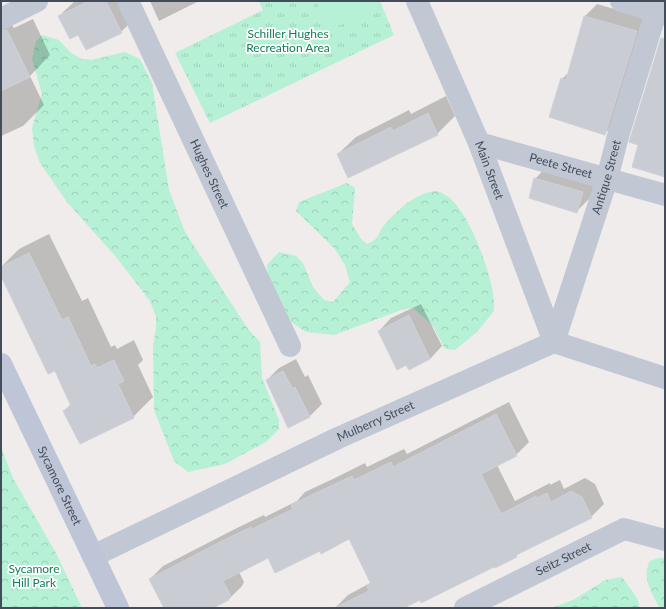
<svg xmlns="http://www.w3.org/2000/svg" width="666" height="609" viewBox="0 0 666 609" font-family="Lato,sans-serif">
<defs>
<pattern id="grass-tufts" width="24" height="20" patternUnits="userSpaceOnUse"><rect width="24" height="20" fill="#b6f0d5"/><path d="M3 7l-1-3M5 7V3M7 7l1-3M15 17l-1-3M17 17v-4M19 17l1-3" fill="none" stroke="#9ecfb9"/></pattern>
<pattern id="forest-crowns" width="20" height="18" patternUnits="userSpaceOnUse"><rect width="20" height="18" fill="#b6f0d5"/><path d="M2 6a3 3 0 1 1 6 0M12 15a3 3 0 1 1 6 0" fill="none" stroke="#9ecfb9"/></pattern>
</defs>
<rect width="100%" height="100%" fill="#efeceb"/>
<!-- grass -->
<path fill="url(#grass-tufts)" d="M259,1h121l14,34 -184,88 -35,-70 88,-43z"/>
<!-- forest -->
<path fill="url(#forest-crowns)" d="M42,35l17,5 12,13 11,6 9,1 34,-8 15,7 12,24 17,107 16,42 63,97 12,13 2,36 17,42v9l-13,13 -41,22 -37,8 -14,-11 -20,-51 -1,-64 3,-18v-11l-6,-16 -34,-44 -49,-55 -27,-39 -6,-17 -2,-18 10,-34 -10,-35 4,-18z
M347,183l8,5 -3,36 9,15 6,5c13,-5 10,-10 18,-20 9,-10 20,-21 32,-27 4,-2 13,-6 18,-6 29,2 54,77 58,102 1,6 1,12 1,18l-17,21 -22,18 -10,-1 -12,-23 -20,-18 -9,1 -70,26 -28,-3 -15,-10 -23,-48 -1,-9 12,-13 17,4 7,7 10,24 11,13 9,2 17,-20 -5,-17 -10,-16 -39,-38 3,-9z
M1,447l12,31 44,77 25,53h-81z
M659,558h6v50h-5c-8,-14 -19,-31 -10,-47z
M622,577l15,21 3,10h-88l23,-9 30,-19z"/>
<!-- pitch -->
<path fill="#b6f0d5" d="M316,1h61l3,7 -52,22z"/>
<!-- shadow -->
<path fill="#0003" d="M75,1h64l4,9 -22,22 -42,2 -20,-18z
M150,1h49l-40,20z
M597,4l52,15 -31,102 -13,12 -43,-54 7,-7 16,-56z
M1,7l13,21 19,-9 17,36 -20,21 14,29 -21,21 -22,10z
M446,96l9,20 -18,18 -99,20 18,-17 53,-27 2,4z
M557,156l42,33 -22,22 -42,-32z
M49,234l33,67 6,-3 23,49 4,-2 2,4 17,-9 9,20 -5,5 15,32 -20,20 -69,-6 7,-7 -16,-34 -54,-96v-7l18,-18z
M421,304l21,42 -12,13 -23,5 -28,-33 12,-13z
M296,359l9,18 3,-2 14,29 -12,12 -43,-36 12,-12z
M509,402l20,40 -13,13 -19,10 18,36 35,-18v2l10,-5 4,9 21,-11 10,6 9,20 -13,13 -70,35 -5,4 -114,52h-67l13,-13 24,-13 -22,-44 -30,12 -51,7 -30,15 5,10 -2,4 -13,13 -18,9h-46l-15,-29 13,-13 72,-37 29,-14 1,2 32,-16 8,-9 30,-14 30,-15 2,4 37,-18 3,5z"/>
<!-- building -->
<path fill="#caccd4" stroke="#cfd0d8" d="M89,1h17l16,32 -36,17 -8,-15 -8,4 -12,-23z
M584,16l53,15 -32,104 -56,-18 12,-39 5,2z
M7,30l23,47 -29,14v-60z
M661,38l4,1v138l-33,-10 6,-22 -9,-3z
M428,113l10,22 -90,43 -11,-24 54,-27 2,4z
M534,178l49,14 -6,21 -48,-15z
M29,253l33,67 6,-3 23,49 4,-2 2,4 17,-8 10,21 -6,3 16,34 -54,26 -17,-33 8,-5 -16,-35 -7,3 -47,-98v-9z
M409,315l21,44 -21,11 -3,-5 -9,5 -19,-39z
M283,371l10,18 2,-2 15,30 -22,11 -22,-48z
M496,414l21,42 -36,18 20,40 35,-18 1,2 10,-5 4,9 20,-11 11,6 10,21 -76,37 1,2 -22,11 -1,-1 -73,36 -1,-3 -16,8h-70l35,-17 -2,-5 4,-2 -22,-45 -28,15 -1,-3 -45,22 -7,-15 -45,23 8,15 -3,2 1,2 -16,8h-49l-15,-29 71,-37 31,-15 1,2 41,-20 -2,-4 29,-14 32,-15 2,4 37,-18 2,5z"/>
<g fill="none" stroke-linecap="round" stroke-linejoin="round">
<!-- street -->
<g stroke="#c1c8d4" stroke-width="22">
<path id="s1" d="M128,1l162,345"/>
<path id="s2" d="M417,1l62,142 75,199"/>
<path d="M621,1l44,13"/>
<path d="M1,19l36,-18"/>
<path id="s3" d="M479,143l186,52"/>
<path id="s4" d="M554,342l53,-163 11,-43 38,-124"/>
<path id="s5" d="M93,556l245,-118 216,-96 111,36"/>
<path id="s6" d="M465,608l159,-79 41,11"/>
</g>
<!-- secondary -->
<path stroke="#bdc5d6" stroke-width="22" id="s7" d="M1,364l117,244"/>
</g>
<g text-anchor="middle" stroke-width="3.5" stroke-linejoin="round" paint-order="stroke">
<!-- park labels -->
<g font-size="12" fill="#127d58" stroke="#fff">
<text x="288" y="38">Schiller Hughes<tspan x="288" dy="14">Recreation Area</tspan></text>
<text x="34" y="573">Sycamore<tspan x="34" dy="14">Hill Park</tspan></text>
</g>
<!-- street labels -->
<g font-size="12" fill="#434c5a" stroke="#fff">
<text dy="4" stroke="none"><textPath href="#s3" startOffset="85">Peete Street</textPath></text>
<text dy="4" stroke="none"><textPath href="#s2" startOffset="184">Main Street</textPath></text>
<text dy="4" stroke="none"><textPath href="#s1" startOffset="191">Hughes Street</textPath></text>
<text dy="4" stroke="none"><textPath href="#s4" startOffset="173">Antique Street</textPath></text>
<text dy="4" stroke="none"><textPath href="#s5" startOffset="313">Mulberry Street</textPath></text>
<text dy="4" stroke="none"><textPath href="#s7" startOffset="135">Sycamore Street</textPath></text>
<text dy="4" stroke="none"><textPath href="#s6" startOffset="110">Seitz Street</textPath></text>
</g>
</g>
<!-- border -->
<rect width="666" height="609" fill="none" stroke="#434c5a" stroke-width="4"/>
</svg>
